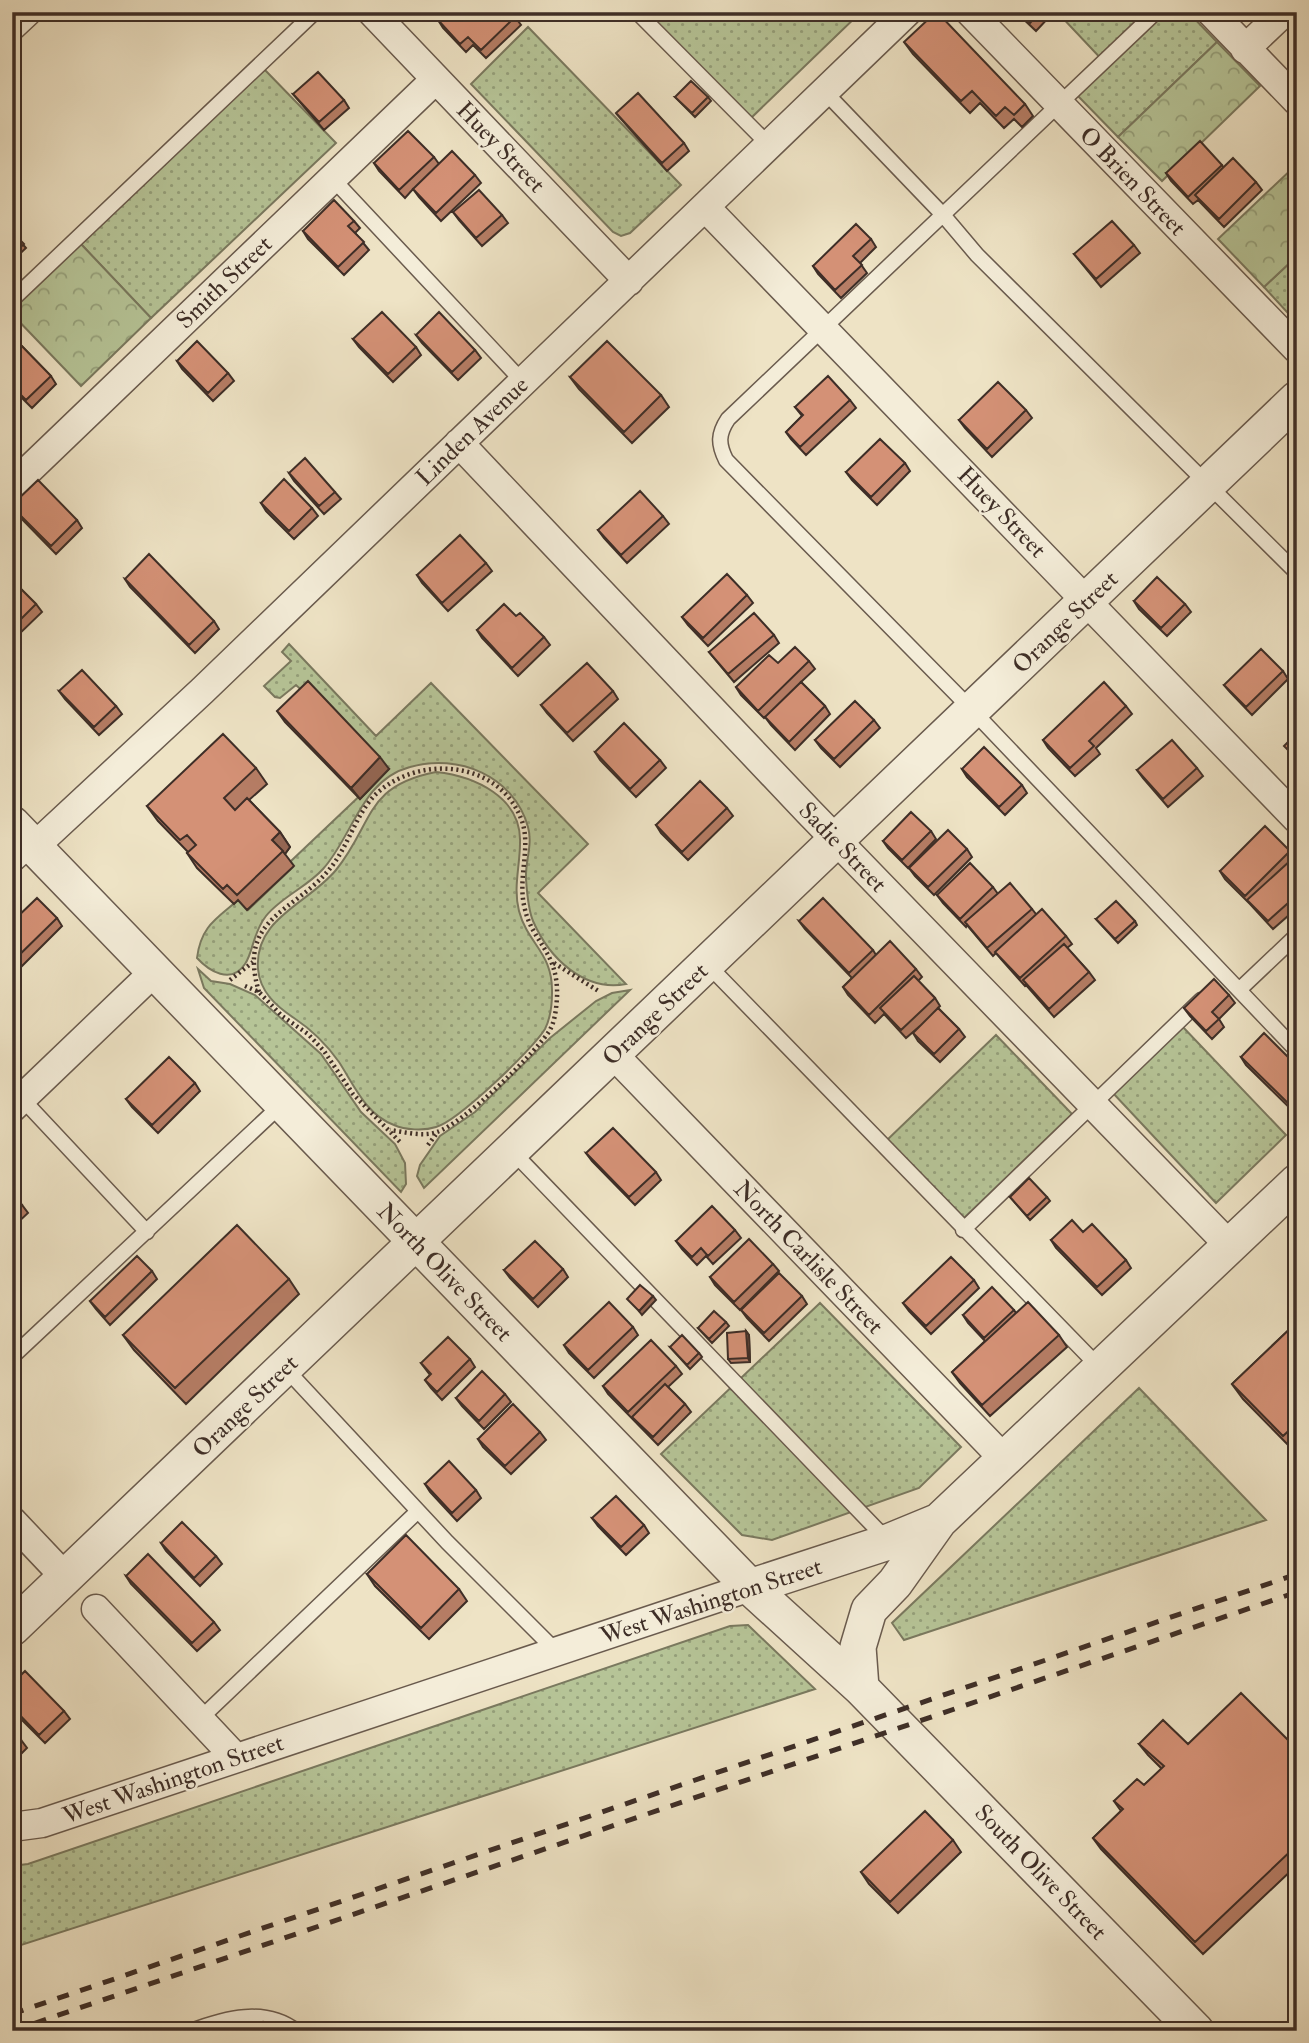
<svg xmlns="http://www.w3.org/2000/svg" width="1309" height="2043" viewBox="0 0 1309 2043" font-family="'IM FELL Double Pica',serif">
<defs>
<pattern id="grass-dots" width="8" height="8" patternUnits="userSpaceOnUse" patternTransform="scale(1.75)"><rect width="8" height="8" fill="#b6c497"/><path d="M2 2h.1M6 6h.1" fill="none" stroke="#95a07b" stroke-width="1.8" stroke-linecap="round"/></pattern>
<pattern id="forest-crowns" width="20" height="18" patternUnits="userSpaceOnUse" patternTransform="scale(1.75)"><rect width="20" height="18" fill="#b6c497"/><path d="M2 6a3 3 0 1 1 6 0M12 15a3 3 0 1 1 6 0" fill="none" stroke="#95a07b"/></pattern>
</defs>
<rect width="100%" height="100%" fill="#eee3c5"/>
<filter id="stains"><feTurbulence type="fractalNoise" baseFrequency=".00286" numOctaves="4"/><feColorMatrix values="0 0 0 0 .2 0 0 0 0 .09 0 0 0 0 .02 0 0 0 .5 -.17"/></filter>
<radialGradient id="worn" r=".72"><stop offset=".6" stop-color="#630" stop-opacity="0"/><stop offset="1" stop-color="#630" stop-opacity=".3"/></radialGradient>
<!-- grass -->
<path fill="url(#grass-dots)" stroke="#7a795f" stroke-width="2" d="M645,12h216l-111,107z
M1057,12h131l29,30 -99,95 -41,-42 30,-30z
M528,27l153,158 -51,48 -9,3 -8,-4 -142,-148z
M264,69l72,74 -185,175 -71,-75z
M1297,256v67l-33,-36z
M289,644l87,92 55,-53 157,161 -50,49 88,91c-42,8 -77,-26 -93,-63 -5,-12 -6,-28 -7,-42 -1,-18 7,-34 2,-52 -14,-51 -70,-74 -118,-60 -49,13 -57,69 -87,102 -16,18 -42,28 -57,47 -13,16 -13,37 -21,48 -14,21 -36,7 -48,-6 4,-33 21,-40 41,-58l10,10 45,-43 -3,-5 98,-93 -92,-84 -16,13 -5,-1 -11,-11 27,-25 -9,-9z
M436,772c38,4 86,25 84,71 0,23 -7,45 -1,68 9,34 34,41 33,82 0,12 -1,24 -7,36 -12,20 -87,92 -109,98 -12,4 -31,3 -42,-2 -28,-10 -40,-40 -55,-63 -12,-17 -27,-32 -45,-44 -18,-12 -34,-26 -36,-49 -4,-51 50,-65 78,-99 38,-47 28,-84 100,-98z
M198,969l13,12 19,3 25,11 66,59 40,58 34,32 10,19 1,21 -5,8 -197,-204z
M630,990l-206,198 -7,-12 3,-11 20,-29 35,-24 75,-74 46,-37 16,-8z
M1181,1025l105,110 -70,68 -104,-111z
M996,1035l76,79 -109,105 -77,-78z
M820,1303l141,144 -42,41 -147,52 -30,-5 -81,-81z
M1139,1388l127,132 -362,120 -12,-17z
M748,1625l67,64 -803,259v-82l16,-2 702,-238z"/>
<!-- forest -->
<path fill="url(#forest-crowns)" stroke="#7a795f" stroke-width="2" d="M1217,42l43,44 -98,95 -44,-44z
M1297,164v92l-33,31 -46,-48z
M80,243l71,75 -70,68 -69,-72v-6z"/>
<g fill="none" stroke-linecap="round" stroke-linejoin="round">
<!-- service casing -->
<g stroke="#6a5b4e" stroke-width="17">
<path id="service" d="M637,12l133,134
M1156,12l-428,407c-10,15 -10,25 -2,41l246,250 325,341
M825,92l119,124 33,39 320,318
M332,178l191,204
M12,300l303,-288
M12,867l22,-20
M707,964l394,405
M1239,990l58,-55
M12,1088l135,144
M512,1151l376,390
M963,1230l238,-230
M12,1357l270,-253
M285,1368l162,174 110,110
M201,1718l217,-207
M191,2031c34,-13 74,-24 105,0"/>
</g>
<!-- minor casing -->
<g stroke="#6a5b4e" stroke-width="31">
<path id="minor" d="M372,12l257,269
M970,12l327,337
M1211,12l86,89
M12,26l15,-14
M1245,49l39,-37
M706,208l591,611
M459,443l349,368 422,435
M12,486l424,-407
M34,847l168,-156 705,-679
M613,1054l393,407
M12,1108l143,-137
M12,1521l53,56
M96,1609l139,148
M12,1827l30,-4 708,-236"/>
</g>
<!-- tertiary casing -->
<g stroke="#6a5b4e" stroke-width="38">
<path id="tertiary" d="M12,824l738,763 111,101 335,343
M750,1587l138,-45 51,-21 358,-339
M12,1628l1285,-1229
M861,1688l-3,-41 11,-37 26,-27 44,-62"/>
</g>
<!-- path -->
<path stroke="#3e2e27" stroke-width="4.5" stroke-dasharray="2 3.5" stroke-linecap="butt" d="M554,963l46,29
M230,980l23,-18
M245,986l14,6 23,24 26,18 16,17 29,43 48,49
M259,992c-23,-76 37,-79 73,-126 17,-22 24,-52 44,-72 43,-40 124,-34 146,27 9,26 -4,56 2,84 7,38 35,45 33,93 -1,12 -2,25 -9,35 -17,24 -84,90 -111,99 -13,5 -33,0 -47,-2
M428,1145l9,-12"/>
<!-- service -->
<use href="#service" stroke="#f4edd9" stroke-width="14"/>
<!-- minor -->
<use href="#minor" stroke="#f4edd9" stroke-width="28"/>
<!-- tertiary -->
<use href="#tertiary" stroke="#f4edd9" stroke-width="35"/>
<!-- rail -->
<path stroke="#3e2e27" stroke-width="5" stroke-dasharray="12 12" stroke-linecap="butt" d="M12,2014l1285,-440
M12,2031l1285,-439"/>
</g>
<!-- wall -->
<path fill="#b67d65" stroke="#3e2e27" stroke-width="2" d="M1016,12h34l1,3 -15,16z
M515,17l6,8 -35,33 -13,-13 -7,7 -23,-24 -5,-8z
M904,42l121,62 8,12 -11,11 -8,-8 -10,9 -24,-25 -10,10 -57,-59z
M293,94l51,6 5,8 -25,22z
M675,97h33l3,4 -16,16z
M616,113l68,30 5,8 -22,20 -45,-51z
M434,157l5,7 36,11 6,8 -40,38 -22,-24 -6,-8 -8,9 -26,-27 -5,-8z
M1222,165l1,2 33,15 6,8 -38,37 -26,-27 -5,4 -22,-23 -5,-8z
M453,212l49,3 6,8 -26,23 -23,-26z
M354,221l6,7 -5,5 14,17 -25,25 -36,-36 -5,-8z
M12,232l14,16 -14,13z
M871,239l5,8 -16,16 7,10 -26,25 -23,-24 -5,-8z
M1134,245l6,8 -39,34 -27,-33z
M416,335l59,15 6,8 -23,22 -36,-37z
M12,336l39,40 5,8 -24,24 -20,-20z
M353,339l63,8 5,8 -28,27 -34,-35z
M177,361l51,12 6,8 -21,20 -31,-32z
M570,377l91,18 8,12 -37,36 -53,-54z
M850,400l6,8 -50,47 -15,-16 -5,-7 16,-16 -7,-9z
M1026,410l6,8 -40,39 -27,-29 -6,-8z
M905,463l5,8 -33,34 -25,-25 -6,-8z
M289,473l46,19 6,7 -17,15 -30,-33z
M261,503l51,5 6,8 -24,23 -28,-28z
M12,507l65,13 5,8 -26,26 -39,-40z
M663,516l6,8 -42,39 -23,-25 -6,-8z
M486,563l6,8 -44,40 -26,-28 -5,-8z
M125,579l89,42 5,8 -24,24 -65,-66z
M12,580l24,24 6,8 -29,28z
M747,595l6,8 -45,43 -20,-21 -6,-8z
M1134,601l51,3 6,8 -24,24 -28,-27z
M516,616l28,21 6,8 -32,31 -36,-38 -5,-8z
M774,635l5,8 -45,39 -25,-30z
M809,661l6,8 -14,13 24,24 5,8 -35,36 -24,-25 -6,-8 -1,1 -23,-23 -5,-8 42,-24z
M1283,671l5,8 -36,36 -22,-23 -6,-7z
M59,691l57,15 6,8 -23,21 -34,-36z
M613,691l5,8 -45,42 -26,-28 -6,-8z
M1126,706l6,8 -36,34 4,6 -25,22 -27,-28 -5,-8z
M277,711l112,58 -29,30 -75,-77z
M874,720l6,8 -40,39 -19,-19 -6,-8z
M595,752l65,8 6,8 -30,29 -36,-37z
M256,768l11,16 -18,16 31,32 10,15 -5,7 9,12 -47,44 -9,-10 -4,4 -37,-36 -10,-15 1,-1 -30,-31 -11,-15z
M1197,768l6,8 -35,31 -25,-29 -6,-8z
M962,769l60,16 5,8 -22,22 -38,-38z
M727,808l6,8 -45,44 -27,-27 -5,-8z
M931,831l5,8 -28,29 -20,-20 -5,-7z
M967,849l5,8 -38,38 -19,-19 -6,-8z
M1290,851l6,8 -3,3 4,5v41l-24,21 -23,-25 -25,-25 -5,-8z
M993,887l5,7 34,15 4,5 30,22 6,8 -5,4 22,24 6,8 -41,37 -28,-32 -1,1 -24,-27 -5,-6 -3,3 -26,-31 -1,2 -23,-24 -6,-8z
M57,918l5,8 -45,45 -5,-5v-44z
M1096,919l39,2 2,4 -19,18z
M799,921l74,29 3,5 40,14 6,8 -4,4 17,17 5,8 -2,2 21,21 6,8 -25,25 -22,-21 -5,-8 7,-7 -14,12 -22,-24 -9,9 -27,-28 -5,-8 9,-9 -47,-49z
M1229,995l6,8 -16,16 5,8 -12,12 -22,-23 -6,-8z
M1241,1057l56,9v49l-51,-50z
M195,1083l5,8 -42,42 -26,-26 -6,-8z
M586,1153l70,19 5,8 -26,25 -43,-44z
M12,1194l10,11 6,8 -16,15z
M1010,1197h37l3,4 -20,19z
M735,1230l6,8 -28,26 -7,-8 -9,9 -15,-16 -6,-8z
M1083,1232l43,28 5,8 -29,27 -46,-47 -5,-8z
M773,1264l6,7 -39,39 -25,-25 -5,-8z
M563,1269l5,8 -30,30 -28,-29 -6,-8z
M152,1271l5,8 -47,46 -14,-16 -6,-8z
M289,1279l10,15 -113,110 -52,-54 -11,-15z
M974,1280l5,8 -48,46 -22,-23 -6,-8z
M802,1296l5,8 -38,37 -22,-23 -6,-8z
M1014,1310l2,3 43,22 8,12 -77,69 -30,-33 -8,-11 33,-31 -17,-18 -5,-8z
M726,1322l3,4 -17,17 -14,-15z
M1297,1322v126l-3,3 -51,-52 -11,-15z
M633,1327l5,8 -44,43 -25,-25 -5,-8z
M746,1331l3,4 1,27 -19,1 -3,-4z
M670,1347l29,6 3,4 -12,12z
M470,1359l5,8 -33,33 -11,-12 -6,-8 5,-5 -9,-12z
M676,1366l6,8 -14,13 17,17 6,8 -33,33 -50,-51 -5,-8z
M505,1394l6,8 -27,27 -22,-23 -6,-8z
M540,1432l6,8 -35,34 -28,-27 -5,-8z
M425,1484l51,6 5,8 -24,23 -27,-29z
M592,1518l52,7 5,8 -23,22 -28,-29z
M161,1543l55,13 6,8 -22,22 -34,-35z
M367,1574l92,15 8,12 -38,38 -54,-53z
M126,1576l88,46 6,8 -23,21 -66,-67z
M12,1684l52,27 6,8 -25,24 -33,-33z
M12,1731l9,9 6,8 -15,15z
M1139,1744h49l109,5v116l-94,89 -102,-105 -8,-11 28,-27 -7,-10 30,-16 18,-16 -14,-14z
M953,1840l8,12 -63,61 -29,-29 -8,-12z"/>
<!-- shaded-wall -->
<path fill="#946653" stroke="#3e2e27" stroke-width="2" d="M380,757l9,12 -29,30 -9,-11z
M280,832l10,15 -5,7 -13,-14z
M653,1296l3,4 -14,15 -3,-4z
M746,1331l3,4 1,27 -2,-4z"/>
<!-- building -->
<path fill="#d49176" stroke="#3e2e27" stroke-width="2" d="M446,12h65l4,5 -34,33 -13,-13 -8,7 -22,-24z
M936,12h1l88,92 -11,11 -9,-8 -9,9 -24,-25 -11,10 -57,-59z
M1019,12h21l-10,11z
M318,72l26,28 -25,22 -26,-28z
M691,81l17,16 -16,16 -17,-16z
M638,93l46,50 -22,20 -46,-50z
M408,131l26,26 -35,33 -25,-27z
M1200,141l22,24 -34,32 -22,-24z
M452,151l23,24 -39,38 -23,-24z
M1233,158l23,24 -37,37 -24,-24z
M479,190l23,25 -26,23 -23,-26z
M334,200l20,21 -6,5 16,16 -26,25 -35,-36z
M1112,221l22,24 -38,34 -22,-25z
M856,224l15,15 -18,17 9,9 -27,25 -22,-24z
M12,232l12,12 -12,11z
M382,312l34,35 -28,27 -35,-35z
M439,312l36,38 -23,22 -36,-37z
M12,336l39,40 -25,24 -14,-14z
M197,341l31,32 -20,20 -31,-32z
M607,341l54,54 -37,37 -54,-55z
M828,376l22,24 -50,47 -14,-15 17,-17 -8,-8z
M998,382l28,28 -39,39 -28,-29z
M880,439l25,24 -34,34 -25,-25z
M305,458l30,34 -16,14 -30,-33z
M284,479l28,29 -23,23 -28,-28z
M38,480l39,40 -26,26 -39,-39v-2z
M640,491l23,25 -42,39 -23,-25z
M460,535l26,28 -44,40 -25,-28z
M149,554l65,67 -25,24 -64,-66z
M727,574l20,21 -44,43 -21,-21z
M1157,577l28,27 -24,24 -27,-27z
M12,580l24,24 -24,24z
M504,604l12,12 4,-3 24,24 -32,31 -35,-38z
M754,613l20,22 -46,39 -19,-22z
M795,647l14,14 -51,50 -22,-24 33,-32 9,8z
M1261,649l22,22 -37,36 -22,-22z
M587,663l26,28 -46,42 -26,-28z
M82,670l34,36 -22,21 -35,-36z
M308,681l72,76 -29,31 -74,-77z
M801,682l24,24 -36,36 -24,-25z
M1104,682l22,24 -37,35 5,5 -24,22 -27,-28z
M855,701l19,19 -40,39 -19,-19z
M624,723l36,37 -30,29 -35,-37z
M1297,733v26l-13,-13z
M223,734l33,34 -32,30 11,12 12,-12 33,34 -8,8 11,11 -46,44 -10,-10 -4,4 -36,-36 9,-8 -9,-10 -7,5 -33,-34z
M1172,740l25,28 -34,31 -26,-29z
M984,747l38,38 -23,22 -37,-38z
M700,781l27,27 -45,44 -26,-27z
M911,812l20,19 -29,29 -19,-19z
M1265,826l25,25 -45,45 -25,-25z
M948,830l19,19 -39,38 -19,-19z
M1291,860l6,7v28l-29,26 -21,-21z
M970,863l23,24 -33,32 -23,-24z
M1010,883l22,26 -45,39 -22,-26z
M37,898l20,20 -45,44v-40z
M823,898l50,52 -24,23 -50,-52z
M1116,901l19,20 -20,18 -19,-20z
M1042,909l24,27 -46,42 -25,-26z
M890,941l26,28 -47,46 -26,-28z
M1064,944l25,28 -40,37 -26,-29z
M914,976l21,22 -34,32 -21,-22z
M1214,979l15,16 -17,17 7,7 -13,12 -22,-23z
M938,1008l21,21 -25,25 -21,-21z
M1264,1033l33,33v43l-2,1 -54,-53z
M169,1057l26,26 -43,42 -26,-26z
M613,1128l43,44 -27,25 -43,-44z
M1029,1178l18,19 -20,19 -17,-19z
M12,1194l10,11 -10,9z
M712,1206l23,24 -27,26 -7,-8 -9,9 -16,-16z
M1072,1220l11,12 9,-8 34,36 -29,27 -46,-47z
M237,1225l52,54 -114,109 -52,-53z
M749,1239l24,25 -39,38 -24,-25z
M535,1241l28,28 -30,30 -29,-29z
M137,1256l15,15 -47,46 -15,-16z
M951,1257l23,23 -48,46 -23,-23z
M779,1273l23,23 -38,37 -23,-23z
M640,1285l13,11 -14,15 -12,-12z
M992,1287l22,23 -30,28 -21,-23z
M609,1302l24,25 -45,43 -24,-25z
M1028,1302l31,33 -77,70 -30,-33z
M714,1311l12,11 -17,17 -11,-11z
M1297,1322v101l-14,13 -51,-52z
M746,1331l2,27 -20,1 -1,-26z
M682,1335l17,18 -12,12 -17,-18z
M448,1337l22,22 -33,33 -12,-12 6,-6 -10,-11z
M651,1340l25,26 -48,46 -25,-26z
M482,1371l23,23 -26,27 -23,-23z
M665,1384l20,20 -32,33 -21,-20z
M513,1404l27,28 -35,34 -27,-27z
M449,1461l27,29 -24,23 -27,-29z
M616,1496l28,29 -23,22 -29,-29z
M182,1522l34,34 -22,22 -33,-35z
M406,1535l53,54 -38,39 -54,-54z
M148,1554l66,68 -22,21 -66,-67z
M25,1671l39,40 -25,24 -27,-28v-23z
M1241,1693l56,56v96l-102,97 -102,-104 30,-29 -9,-8 23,-22 7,6 20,-19 -25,-22 24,-24 25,24z
M12,1731l9,9 -9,9z
M925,1811l28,29 -63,62 -29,-30z
M263,2022l8,9h-17z"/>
<g text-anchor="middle" stroke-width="5" stroke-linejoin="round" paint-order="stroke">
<!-- street labels -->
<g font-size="24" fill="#3e2e27" stroke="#f4edd9">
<text transform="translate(501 147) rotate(46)" y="8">Huey Street</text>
<text transform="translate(1133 181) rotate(46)" y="8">O Brien Street</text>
<text transform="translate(224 282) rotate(-44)" y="8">Smith Street</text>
<text transform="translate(472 431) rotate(-44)" y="8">Linden Avenue</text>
<text transform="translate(1002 512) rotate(46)" y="8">Huey Street</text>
<text transform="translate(1065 622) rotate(-44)" y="8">Orange Street</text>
<text transform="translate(843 847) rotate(46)" y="8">Sadie Street</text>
<text transform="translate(655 1014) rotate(-44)" y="8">Orange Street</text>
<text transform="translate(809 1257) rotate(46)" y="8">North Carlisle Street</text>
<text transform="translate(445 1272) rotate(46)" y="8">North Olive Street</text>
<text transform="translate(245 1406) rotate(-44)" y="8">Orange Street</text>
<text transform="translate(711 1601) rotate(-18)" y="8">West Washington Street</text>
<text transform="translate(173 1779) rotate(-19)" y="8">West Washington Street</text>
<text transform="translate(1041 1872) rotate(46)" y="8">South Olive Street</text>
</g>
</g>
<!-- margin -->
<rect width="1309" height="2043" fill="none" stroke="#eee3c5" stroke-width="42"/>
<rect x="14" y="14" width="1281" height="2015" fill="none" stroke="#3e2e27" stroke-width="3.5"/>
<rect x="21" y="21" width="1267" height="2001" fill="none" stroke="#3e2e27" stroke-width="2"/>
<rect width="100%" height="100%" filter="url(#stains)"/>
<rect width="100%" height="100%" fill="url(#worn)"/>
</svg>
